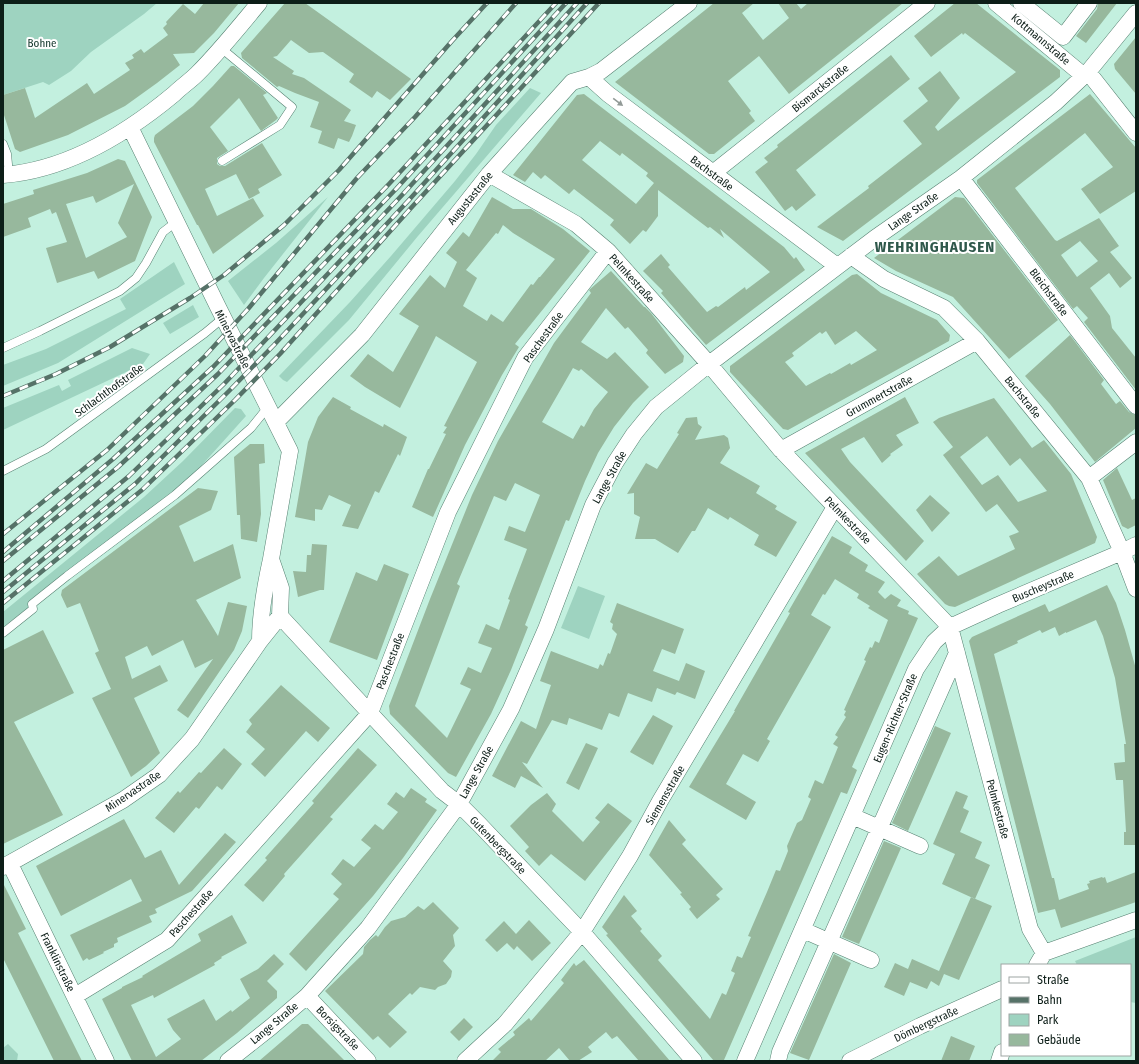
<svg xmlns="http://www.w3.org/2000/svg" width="1139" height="1064" viewBox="0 0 1139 1064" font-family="'Fira Sans Condensed',sans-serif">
<rect width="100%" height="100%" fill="#c3f0df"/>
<!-- green -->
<path fill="#9ed3c0" d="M3,3h154l-13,11 -53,38 -20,19 -22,14 -6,-3 -40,13z
M530,88l11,5 -123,143 -69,84 -62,62 -4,-2 -4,-4 71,-74 41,-46 64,-75 21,-27 20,-29z
M328,197l-64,81 -20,27 -16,-24 48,-38z
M174,262l11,22 -16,10 -111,69 -55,23v-21l43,-16 80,-40 -6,-10z
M193,305l6,12 -29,17 -7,-11z
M132,348l18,6 -7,10 -140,66v-22l56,-23 3,6 9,-5 -3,-6z
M235,408l6,1 5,7 -71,79 -172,132v-15l141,-115 39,-36z
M578,586l27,10 -16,43 -28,-11z
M1136,937v66l-6,-1v-37h-53l-2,-4z
M8,1044l10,10 -1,7h-14v-13z"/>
<!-- building -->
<path fill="#97b89d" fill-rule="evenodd" d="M204,3h35l-25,30 -20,20 -21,1 7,11 -23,18 -32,23 -57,29 -48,17 -5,-3 -12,-37v-17l22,-7 10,30 52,-35 7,11 36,-24 -5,-7 9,-5 -2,-3 9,-6 3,4 24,-18 -5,-7 4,-4 -1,-2 17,-18 12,10z
M285,3h20l106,76 -21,21 -13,-9 -5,7 -23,-16 5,-8 -31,-22 -14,1 -18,-13 -14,16 -4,1 21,14 -2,3 12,4 47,32 -7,11 12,4 -4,11 -3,6 -11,-4 -4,11 -16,-6 4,-12 -12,-4 9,-25 -24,-9 -16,-7 -2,1 -35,-29 -1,-5z
M714,3h40l-12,10 21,27 26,-22 -11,-15h18l5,6 7,-6h95l-114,91 -30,-38 -31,25 23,30 -2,2 6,8 -41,33h-5l-94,-72z
M955,3h21l84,67v7l-217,164 -26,-14 52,-39 -1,-2 54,-42 -19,-23 25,-20 -10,-13 22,-17 20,27 -25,29 3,4 78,-59 -51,-39 -2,2 -1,-2 -31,24 -17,-21z
M1098,3h19l-31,40 -10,-7 21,-27z
M1136,37v57l-21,-25 -1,-5z
M891,55l19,24 -114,91 20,25 -20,16 -4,-5 -7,5 -30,-39 13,-10 -4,-4 14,-11 -1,-2z
M231,66h3l33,27 -4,2 15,23 -2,2 -15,11 -22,-33 -29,29 18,24 -11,7v6l3,2h5l37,-23 20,32 -24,14 2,4 -11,6 -13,-25 -31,15 12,27 36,-18 11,18 -51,38 -15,-29h-1l-43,-83v-4l1,-3 38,-29 20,-20z
M584,94l200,153 10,12 2,-2 9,13 -99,75 -45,-52 2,-2 -20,-20 18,-17 9,11 -2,2 39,45 9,-6 2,1 27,-20 1,3 24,-18 -50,-43 4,9 -14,-11 -2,1 -50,-38v26l-12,16 -3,-2 -13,14 -20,-19 4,-5 -40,-31 -5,5 -24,-19 -4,4 -8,-7 -8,10 -12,-7 64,-80zM600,141l20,15 2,-3 26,20 -2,3 8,7 -18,21 -54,-44z
M1090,94l46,54v43l-36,23 -19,-25 32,-22 -28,-34 -70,55 40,52 2,1 42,-23 20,28 -9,6 22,26 -12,10 -11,-15 -19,15 20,28 2,12 24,30v32l-52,-68 4,-4 -11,-12 -4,3 -96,-126v-3zM1080,241l18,20 -21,16 -16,-22z
M118,159l7,2 27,56 -17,44 -37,18 -4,-8 -37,12 -11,-35 21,-6 -11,-30 -4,2 -2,-5 -22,9 3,9 -28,10v-33l31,-10 -1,-4 54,-17zM134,184l-16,39 9,14 -41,21 -20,-54 27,-8 3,7z
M492,197l21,12h18l32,20 27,22 -75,93 4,3 -17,28 -37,70 -32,72 -21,-10 16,-38h1l17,-35 -3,-1 4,-6 -3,-1 33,-64 -41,-26 -36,72 -35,-21 -15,-11 18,-22 25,18 26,-46 -20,-12 31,-39 15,13 12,-26 -11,-9 17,-21 6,5zM503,225l10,8 42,26 -15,18h-1l-6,8 -2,-1 -28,38 -12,-8 -4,7 -24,-15 14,-28 -11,-8 30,-37 2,1z
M955,197l9,1 94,122 -49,39 -56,-62 -57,-26 -22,-13z
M611,271l33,36h1l6,6 33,43 -1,6 -18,12 -19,-21 2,-3 -20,-23 -3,2 -19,-21 -25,34 26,17 8,-7 34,35 -16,16 -19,24 -16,26 -13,28 -16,40 -3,-1 -41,105 3,2 -17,43 -20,44 -35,63 -8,-4 -58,-59 -1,-8 41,-107 42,-104 26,-54 56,-98 37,-50 -2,-3zM573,368l6,3 2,-2 27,23 -14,17 -10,18 -3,-2 -8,14 -31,-17zM515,483l25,12 -15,37 -16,-6 -5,14 23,9 -19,50 2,1 -11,30 -13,-6 -8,19 14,5 -11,25 -13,-6 -8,17 11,5 -24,49 -32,-32 45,-120 -3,-2 37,-88 12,5z
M857,274l24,19 56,27 13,15 -1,6 -161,89 -5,-1 -53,-57v-6l122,-91zM826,331l9,14 21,-14 21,19 -26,15 -1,-2 -19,11 -1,-1 -24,13 -21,-24 9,-6 -2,-3 28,-21 2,2z
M1070,335l34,45 -3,4 15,20 4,-3 9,11 7,3v13l-41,34 -45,-58 -25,-28z
M333,397l18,10 -1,2 33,18 1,-3 23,13 -7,19 -2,-2 -19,39 -4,-2 -17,38 -16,-3 9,-21 -22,-10 -7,15 -7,-1v12l-20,-4 13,-75 10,-25z
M905,397l14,26 -23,12 7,10 -13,9 1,1 -9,8 -18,-26 -23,12 9,13 74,79 -18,20 -101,-108z
M994,398l38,50 12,-8 27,34 26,63 -2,6 -140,64 -6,-1 -4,-2 -28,-30 22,-18 19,20 57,-27 -6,-13 10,-4 -22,-28 -11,8 -43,-57 10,-8 -20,-25 6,-4zM987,436l23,30 10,-8 27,33 -29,11 -20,-27 -16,10 -22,-28z
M697,417l1,7 4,3 -7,13 29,-5 4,3 2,10 -10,15 40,23 -4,7 21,13 -2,3 22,13 -21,35 -22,-12 5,-10 -29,-18 -2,3 -1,-1 -19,-11 -13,23h-3l-14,22 -23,-14h-20l5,-22 -6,-3v-21l-7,1 19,-31 11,6 22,-35 -2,-1 9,-15z
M250,444h14l1,19 -6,1 2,50 -4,28 -16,-3 -1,-24h-3l-3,-58z
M1117,468l15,32 4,-2v27l-8,4 -6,-3 -19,-46z
M198,488l20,3 -7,19 -32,16 15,36 39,-18 8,34 -45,22 22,36 10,-34 19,4 -5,25 -8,19 -46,68 -11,-8 36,-51 -18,9 -12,-28 -31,16 -5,-10 -22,11 7,22 28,-14 8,16 -34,17 26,55 -14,13 -15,11 -39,-79 19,-9 -16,-36 4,-2 -19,-48 -13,5 -6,-13 1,-5z
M930,495l20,18 -18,19 -16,-22z
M832,536l20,11 -3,6 19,12 -3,6 20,11 -7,10 7,7 6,-5 10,6 -4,6 12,5 -1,3 10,4 -66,149 5,3 -10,24 -6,-2 -117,268 -10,1 -108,-126 2,-1 -6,-7 22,-32 13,16 -6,5 11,13 -2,2 22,25 -4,4 52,59 12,-26 4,2 9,-22 -4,-2 6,-15 5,2 9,-21 -3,-1 19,-44 9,-22 4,1 8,-20 -1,-5 10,-23 5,-3 9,-21 -3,-2 7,-17 8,4 15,-37 -5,-3 5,-7 -3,-2 11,-18 -2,-2 2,-4 -2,-1 22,-49 -2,-1 6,-13 2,1 3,-7 4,2 9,-23 -20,-12 2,-2 -13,-8 2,-4 -24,-15 -10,16 -2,-1 -12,21 20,12 -64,112 3,2 -12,21 -15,-8 -17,30 30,18 -10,18 -57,-33 46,-76h-1l56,-98 -2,-1z
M312,544l15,1 -3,45h-4l-22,7 -5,-26 13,1 1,-17h4z
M384,564l25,10 -32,86 -48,-18 27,-70 21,9z
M1107,585l9,18 9,27 11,39v176h-12v-13h2l-3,-52h-7l-2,-17 11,-1 -1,-18h2l-11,-66 -12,-42 -7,-16 -30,13v-1l-7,4 -4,-9 -13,6 -2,-3 -23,11 1,2 -24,11 58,224h2l5,22 30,-11 -2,-5 3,-1 -1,-2 13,-4 1,1 2,-1 2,6 29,-11v30l-75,26 -6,-19 -17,4 -69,-272 3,-4 73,-33 4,8z
M617,603l67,26 -9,25 -13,-5 -9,22 26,10 7,-18 19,8 -10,28 -18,-7 -2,3 -18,-7 -5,14 -24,-9 -9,24 -10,-4 -7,17 -33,-12 -2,7 -15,-5 -25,44 -5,-2 21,26 -22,-12 -6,12 -23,-12 29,-55 15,8 15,-44 -11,-4 11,-30 47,18 2,-5 3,2 5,-13 2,1 7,-20 -5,-5 1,-5 -3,-2z
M43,630l31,63 -60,29 49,93 -60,29v-194z
M281,685l49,43 -12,14 -12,-11 -41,46 -14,-13 14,-15 -19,-17 6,-8 -3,-4z
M653,715l20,11 -20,39 -23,-13z
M935,726l16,7 -43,98 -16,-8z
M586,743l12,5 -19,42 -13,-7z
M224,748l18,16 -20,26 -5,-4 -18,23 -3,-2 -22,26 -19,-15 23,-27 2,2 19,-21 2,1z
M358,748l19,17 -47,52 3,2 -49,55 1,2 -22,26 -19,-17 23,-25 -2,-2 49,-55 -2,-2z
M411,788l16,11 -2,3 12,8 -34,48 -30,38 -67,75 -17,-17 50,-55 -6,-5 9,-10 -11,-10 12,-15 11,8 17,-19 -10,-8 14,-16 8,6 15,-18 -11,-8 9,-12 8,6z
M956,791l12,5 -5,12 6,3 -9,21 22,10 -7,16 15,7 -15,34 -33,-15 13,-30 -22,-10z
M547,793l9,11 -4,7 31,31 17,-20 -5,-4 13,-15 24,18 -47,60 -34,-27 -12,12 -14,-15 4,-4 -19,-21 21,-21z
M124,819l21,39 16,-8 18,35 46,-52 11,9 -44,49 -37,18 2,4 -8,3 3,6 -35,16 1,4 -4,2v3l-11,5 1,1 -15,7 -2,-2 -4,3 -13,-26 72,-34 -11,-22 -70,37 -25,-50z
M669,820l17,20 -4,4 41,45 -7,6 4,4 -23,20 -8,-10 2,-2 -11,-13 2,-1 -33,-38z
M884,841l17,7 -42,96 -17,-7z
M3,883l23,46 -8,4 64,128h-28l-51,-103z
M971,897l21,9 -33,74 -15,-6 -5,12 -8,-5 -4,8 -17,-7 -6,14 -20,-9 11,-24 13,6 4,-10 27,12z
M433,902l26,26 -6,7 2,11 -12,15 9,10 -1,6 -5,7 -8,3 -3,3 -15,-3 -8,8 -2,-2 -22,21 19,18 -17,16 -12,-12 -5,4 -48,-49 38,-37 1,-7 6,-7 6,-5 2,2 7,-10 6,-6 14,-4 13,-11 6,4z
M232,915l15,28 -26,14 1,1 -8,5 1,2 -61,33 -1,-3 -22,10 25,52 25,-18 -8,-9 -6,-11 37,-20 12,22 15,-11 1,2 18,-14 -10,-19 18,-10 16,-15 10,10 -17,17 10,10v7l-40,35 -36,28h-69l-30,-62 20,-11v-1l21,-10 -1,-1 59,-35 -3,-7z
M529,920l22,23 -19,18 -15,-15 -3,4 -7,-7 -10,9 -12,-12 19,-19 12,13z
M834,954l17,9 -42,97 -19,-7z
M584,960l86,101h-31l-22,-25 -5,3 -6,-7 -18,15 4,5 -14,9h-8l-11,-13 -14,13h-53l9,-9 -3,-3 17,-14 -2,-3 16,-14 2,3 33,-38 -3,-3 13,-17 2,3z
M464,1018l9,9 -14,14 -9,-9z
M302,1024h6l37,37h-86z
M951,1036l24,10 -6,15h-28z"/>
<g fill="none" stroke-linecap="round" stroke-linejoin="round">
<!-- lane casing -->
<g stroke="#568071" stroke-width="9">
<path id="lane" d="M221,48l71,59 -12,18 -58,36
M3,144l4,10 2,21
M3,348l37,-17 80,-40 16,-13 10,-15 17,-31 13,-10
M3,471l43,-22 159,-116 18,-15
M3,633l30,-24 -1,-5 35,-28 108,-81 76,-67 17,-21"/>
</g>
<!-- street casing -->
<g stroke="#568071" stroke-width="17">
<path id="street" d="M996,3l88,73
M1021,3l42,34 26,-34
M1088,72l48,61
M589,77l19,17 229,172
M713,173l214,-170
M489,174l87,50 32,27 101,113 72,86 169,177 80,302 14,24
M3,175c64,-5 123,-41 171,-81 7,-7 16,-13 23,-20 22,-22 42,-47 62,-71
M961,178l175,228
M851,256l33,23 60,29 33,33 112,137 33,74 14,37
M276,422l86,-87 127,-161 83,-92 17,-5 12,-6 88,-68
M781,450l196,-109
M1089,478l47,-36
M280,616l162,175 17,13 21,21 102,107 112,129
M260,641c0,-28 5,-55 11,-82
M852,816l68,30
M10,864l96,197
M3,867l120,-67 36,-25 33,-36 68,-98 20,-25 1,-28 -10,-29 19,-108 -72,-144 -88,-180
M803,930l68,30
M1044,953l92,-33
M1037,965l7,-12
M75,996l92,-56 203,-227 78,-201 77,-154 83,-107
M307,996l61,65
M228,1061l43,-34 36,-31 61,-68 91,-124 52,-95 35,-80 47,-124 22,-42 19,-29 22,-27 53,-43 166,-126 86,-60 95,-76 32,-30 48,-59
M465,1061l40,-37 77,-92 48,-76 30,-55 175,-294
M745,1061l171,-392 18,-27 16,-15 48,-22 124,-53 14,-7
M778,1061l2,-9 177,-399
M850,1061l70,-35 82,-37
M999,1061l3,-9"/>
</g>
<!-- lane -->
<use href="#lane" stroke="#fff" stroke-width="8"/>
<!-- street -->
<use href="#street" stroke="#fff" stroke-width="16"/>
<!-- rail casing -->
<g stroke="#567268" stroke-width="4.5">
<path id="rail" d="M3,396l53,-22 54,-27 80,-49 34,-23 60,-50 55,-55 113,-129 35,-38
M3,534l104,-84 98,-94 43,-47 109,-131 58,-61 101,-114
M3,552l110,-93 100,-92 176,-183 167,-181
M3,561l115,-94 100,-93 178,-185 170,-186
M3,581l126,-105 95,-92 179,-190 174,-191
M3,592l132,-108 94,-93 45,-46 134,-144 179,-198
M3,603l139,-113 93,-90 45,-46 131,-146 188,-205"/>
</g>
<!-- rail -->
<use href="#rail" stroke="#fff" stroke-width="3" stroke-dasharray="9" stroke-linecap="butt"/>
</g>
<!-- one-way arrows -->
<defs><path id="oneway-solid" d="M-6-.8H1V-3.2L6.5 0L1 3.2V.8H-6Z"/></defs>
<use fill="#929a97" href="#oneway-solid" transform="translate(618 102) rotate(37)"/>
<g text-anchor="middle" stroke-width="4" stroke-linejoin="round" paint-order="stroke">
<!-- street labels -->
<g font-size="11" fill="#0d1e18" stroke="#fff">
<text transform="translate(1041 39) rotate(40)" y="4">Kottmannstraße</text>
<text transform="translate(820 88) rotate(-39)" y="4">Bismarckstraße</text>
<text transform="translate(712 173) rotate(37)" y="4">Bachstraße</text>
<text transform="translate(470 198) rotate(-51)" y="4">Augustastraße</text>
<text transform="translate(913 211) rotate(-35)" y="4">Lange Straße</text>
<text transform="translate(632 278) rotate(48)" y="4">Pelmkestraße</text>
<text transform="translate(1049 292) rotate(53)" y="4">Bleichstraße</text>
<text transform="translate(543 337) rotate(-54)" y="4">Paschestraße</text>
<text transform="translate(233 339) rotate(63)" y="4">Minervastraße</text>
<text transform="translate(109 390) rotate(-36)" y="4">Schlachthofstraße</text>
<text transform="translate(879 396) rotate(-29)" y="4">Grummertstraße</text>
<text transform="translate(1023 397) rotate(51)" y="4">Bachstraße</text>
<text transform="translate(609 477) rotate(-61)" y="4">Lange Straße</text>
<text transform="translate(848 520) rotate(46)" y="4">Pelmkestraße</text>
<text transform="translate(1043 586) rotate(-23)" y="4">Buscheystraße</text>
<text transform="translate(390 661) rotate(-69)" y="4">Paschestraße</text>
<text transform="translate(895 718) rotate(-67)" y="4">Eugen-Richter-Straße</text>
<text transform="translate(476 772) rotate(-61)" y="4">Lange Straße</text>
<text transform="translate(133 791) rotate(-34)" y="4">Minervastraße</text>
<text transform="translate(665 795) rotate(-60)" y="4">Siemensstraße</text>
<text transform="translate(998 809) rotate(75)" y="4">Pelmkestraße</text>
<text transform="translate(498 845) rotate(46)" y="4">Gutenbergstraße</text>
<text transform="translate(191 913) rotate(-48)" y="4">Paschestraße</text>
<text transform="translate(58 962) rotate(64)" y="4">Franklinstraße</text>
<text transform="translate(274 1023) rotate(-40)" y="4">Lange Straße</text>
<text transform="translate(926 1024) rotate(-25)" y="4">Dömbergstraße</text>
<text transform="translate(338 1028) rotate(46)" y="4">Borsigstraße</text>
</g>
<!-- park labels -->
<g font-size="11" fill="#103329" stroke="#fff">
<text x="42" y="47">Bohne</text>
</g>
<!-- district labels -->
<g font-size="15" font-weight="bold" letter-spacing="1" fill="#2f584b" stroke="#fff">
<text x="935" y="252">WEHRINGHAUSEN</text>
</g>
</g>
<!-- border -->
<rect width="1139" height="1064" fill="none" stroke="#0d1e18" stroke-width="8"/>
<!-- legend -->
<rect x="1001" y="964" width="130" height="92" fill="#ffffff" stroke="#9ea5a3"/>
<rect x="1009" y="977" width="20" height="6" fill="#ffffff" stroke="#9ea5a3"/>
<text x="1037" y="984" font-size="12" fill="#0d1e18">Straße</text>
<rect x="1009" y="997" width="20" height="6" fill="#567268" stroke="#9ea5a3"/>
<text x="1037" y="1004" font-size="12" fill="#0d1e18">Bahn</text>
<rect x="1009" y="1014" width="20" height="12" fill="#9ed3c0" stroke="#9ea5a3"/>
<text x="1037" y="1024" font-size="12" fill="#0d1e18">Park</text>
<rect x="1009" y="1034" width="20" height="12" fill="#97b89d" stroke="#9ea5a3"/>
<text x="1037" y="1044" font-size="12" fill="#0d1e18">Gebäude</text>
</svg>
